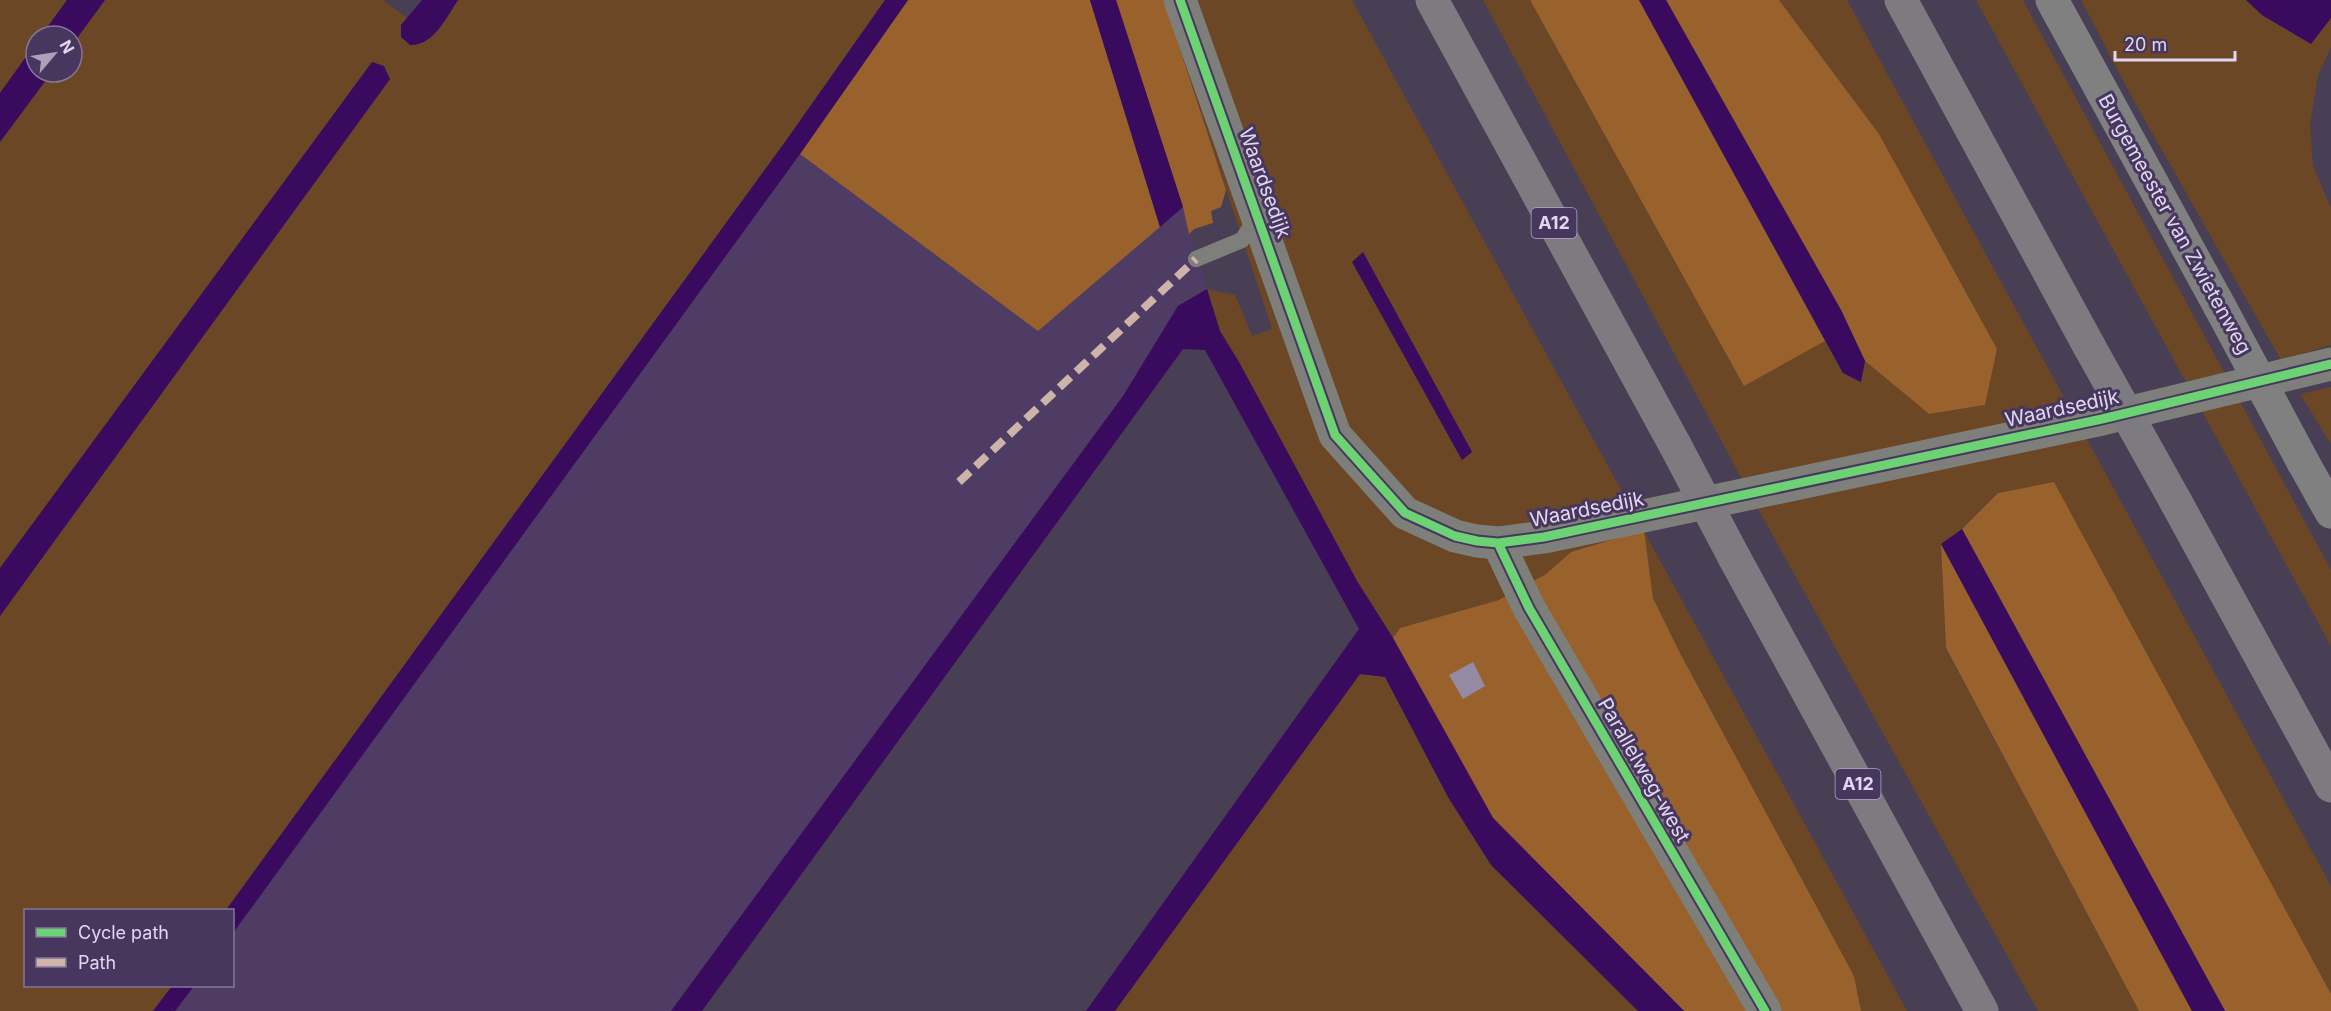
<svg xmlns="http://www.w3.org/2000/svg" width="2331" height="1011" viewBox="0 0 2331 1011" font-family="Inter,sans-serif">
<rect width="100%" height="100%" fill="#483f55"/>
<!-- built -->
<path fill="#4e3c65" d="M800,154l238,177 145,-124 24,82 -29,17 -55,90 -452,615h-496l19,-25h38l1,-53z"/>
<!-- green -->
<path fill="#6b4726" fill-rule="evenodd" d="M0,0h67l-26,36h-5v7l-36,50z
M105,0h278l24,18 -6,7 9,20c23,1 36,-27 48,-45h427l-100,142 -559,768h-200v76h146l-19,25h-153v-395l390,-537 -7,-13 -11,-3 -372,505v-426l52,-70h20v-27z
M1164,0h188c184,337 371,673 555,1011h-46l-7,-35 -173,-321 -28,-57 -9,-68 -73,22 -25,22 -47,26 -99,28 -7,10 -36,-57 -118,-219 -19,-31 -13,-42 28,6 17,41 20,-7zM1363,253l109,199 -10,8 -109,-198z
M1483,0h47l214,385 81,-44 18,32 17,9 5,-21 64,53 56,-9 12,-56 -118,-215 -100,-134h68l484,886v108l-277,-512 -56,11 -36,36 -21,16 5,104 193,362h-101l-275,-493z
M1976,0h47l308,570v76z
M2081,0h165l16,15 49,28 20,-25v29l-13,29 -8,48 3,42 18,42v137l-50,15 -147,-259z
M2331,387v57l-31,-50z
M1360,674l25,3 63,120 43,68 147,146h-523z"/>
<!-- forest -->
<path fill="#99622d" d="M908,0h182l70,227 -122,104 -238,-177z
M1116,0h48l62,190 -5,17 -10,4 2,12 -19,6 -5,5 -6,-27z
M1530,0h109l186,341 -81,45z
M1666,0h113l100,134 118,215 -12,56 -56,9 -64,-53 -24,-51z
M2054,482l277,512v17h-106l-263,-482 36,-36z
M1644,530l9,68 28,57 173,321 7,35h-177l-191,-193 -100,-180 7,-10 99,-28 47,-26 25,-22z
M1941,544l251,467h-53l-193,-363z"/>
<!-- water -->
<path fill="#390a5e" d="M67,0h38l-33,45v-9h-31z
M422,0h36c-12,18 -25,46 -48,45l-9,-8v-12z
M885,0h23l-108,154 -567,779 -1,-23h-6l559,-768z
M1090,0h26l67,207 -23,20z
M1639,0h27l175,310 24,51 -4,21 -18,-9z
M2246,0h85v18l-20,26 -49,-29z
M36,43v29h16l-52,70v-49z
M372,62l12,4 6,13 -390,537v-48z
M1363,252l109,200 -10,8 -110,-198z
M1207,289l13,42 19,31 118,219 36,57 100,180 191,193h-46l-147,-146 -43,-68 -63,-120 -25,-3 -245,337h-29l273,-382 -154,-279 -22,-1 -481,662h-31l452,-615 55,-90z
M1962,529l263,482h-33l-251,-467z
M172,986h22l-19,25h-22z"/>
<!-- building -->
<path fill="#948aa3" d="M1473,662l12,24 -22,13 -14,-24z"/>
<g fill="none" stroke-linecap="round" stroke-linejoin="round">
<!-- lane -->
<path stroke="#7e7f7b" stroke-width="16" d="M1196,259l46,-19 15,-23"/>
<!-- street -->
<path stroke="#7e7f7b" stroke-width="33" d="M1180,0l155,435 70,78 50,23 22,5 21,2 46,-6 558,-118 229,-55
M1498,543l31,65 236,403"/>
<!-- secondary -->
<path stroke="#818080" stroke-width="33" d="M2052,0l168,307
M2303,462l28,50"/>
<!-- highway -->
<path stroke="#7e7b80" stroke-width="33" d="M1432,0l243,445
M1901,0l188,346
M2176,502l155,284
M1734,557l248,454"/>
<!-- secondary-bridge -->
<path stroke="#818080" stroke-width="33" d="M2220,307l83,155"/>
<!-- highway-bridge -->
<path stroke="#7e7b80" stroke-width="33" d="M2089,346l87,156
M1675,445l59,112"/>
<!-- quiet -->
<path stroke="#ceb3a9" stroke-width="8" stroke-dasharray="15 8" stroke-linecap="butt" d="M959,482l237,-223"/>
<!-- cycleway casing -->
<g stroke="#47365e" stroke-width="13">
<path id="cycleway" d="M1180,0l155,435 70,78 50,23 22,5 21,2 46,-6 558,-118 229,-55
M1498,543l31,65 236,403"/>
</g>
<!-- cycleway -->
<use href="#cycleway" stroke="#6cd273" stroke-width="9"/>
</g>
<g text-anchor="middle" stroke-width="6" stroke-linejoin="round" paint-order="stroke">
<!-- shield labels -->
<g fill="#47365e" stroke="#b3a7c4" stroke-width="1.5">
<rect x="1531.5" y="208" width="45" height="30" rx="4.5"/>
<rect x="1835.5" y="769" width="45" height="30" rx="4.5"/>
</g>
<g font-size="18" font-weight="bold" fill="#e1d7f0">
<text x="1554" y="229">A12</text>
<text x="1858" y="790">A12</text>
</g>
<!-- street labels -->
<g font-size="20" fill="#e1d7f0" stroke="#47365e">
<text transform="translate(1265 183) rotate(70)" y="7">Waardsedijk</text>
<text transform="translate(2175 224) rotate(61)" y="7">Burgemeester van Zwietenweg</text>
<text transform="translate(2062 408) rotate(-12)" y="7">Waardsedijk</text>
<text transform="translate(1587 509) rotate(-11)" y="7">Waardsedijk</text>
<text transform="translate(1644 770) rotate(60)" y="7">Parallelweg-west</text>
</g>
</g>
<!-- legend -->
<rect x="24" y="909" width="210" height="78" fill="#47365e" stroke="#857698" stroke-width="1.5"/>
<rect x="36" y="928" width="30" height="9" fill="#6cd273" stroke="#857698" stroke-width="1.5"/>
<text x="78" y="939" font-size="18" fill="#e1d7f0">Cycle path</text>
<rect x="36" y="958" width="30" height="9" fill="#ceb3a9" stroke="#857698" stroke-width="1.5"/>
<text x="78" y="969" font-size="18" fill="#e1d7f0">Path</text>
<!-- north arrow -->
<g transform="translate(54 54) rotate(61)"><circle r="28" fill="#47365e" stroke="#857698" stroke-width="1.5"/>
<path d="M0-4.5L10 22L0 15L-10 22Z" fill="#aba2ba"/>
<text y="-9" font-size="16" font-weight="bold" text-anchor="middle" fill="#e1d7f0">N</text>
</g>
<!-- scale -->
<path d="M2115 51v9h120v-9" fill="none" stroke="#e1d7f0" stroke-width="3"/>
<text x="2124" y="51" font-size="18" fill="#e1d7f0" stroke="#47365e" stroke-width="4.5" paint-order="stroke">20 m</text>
</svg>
